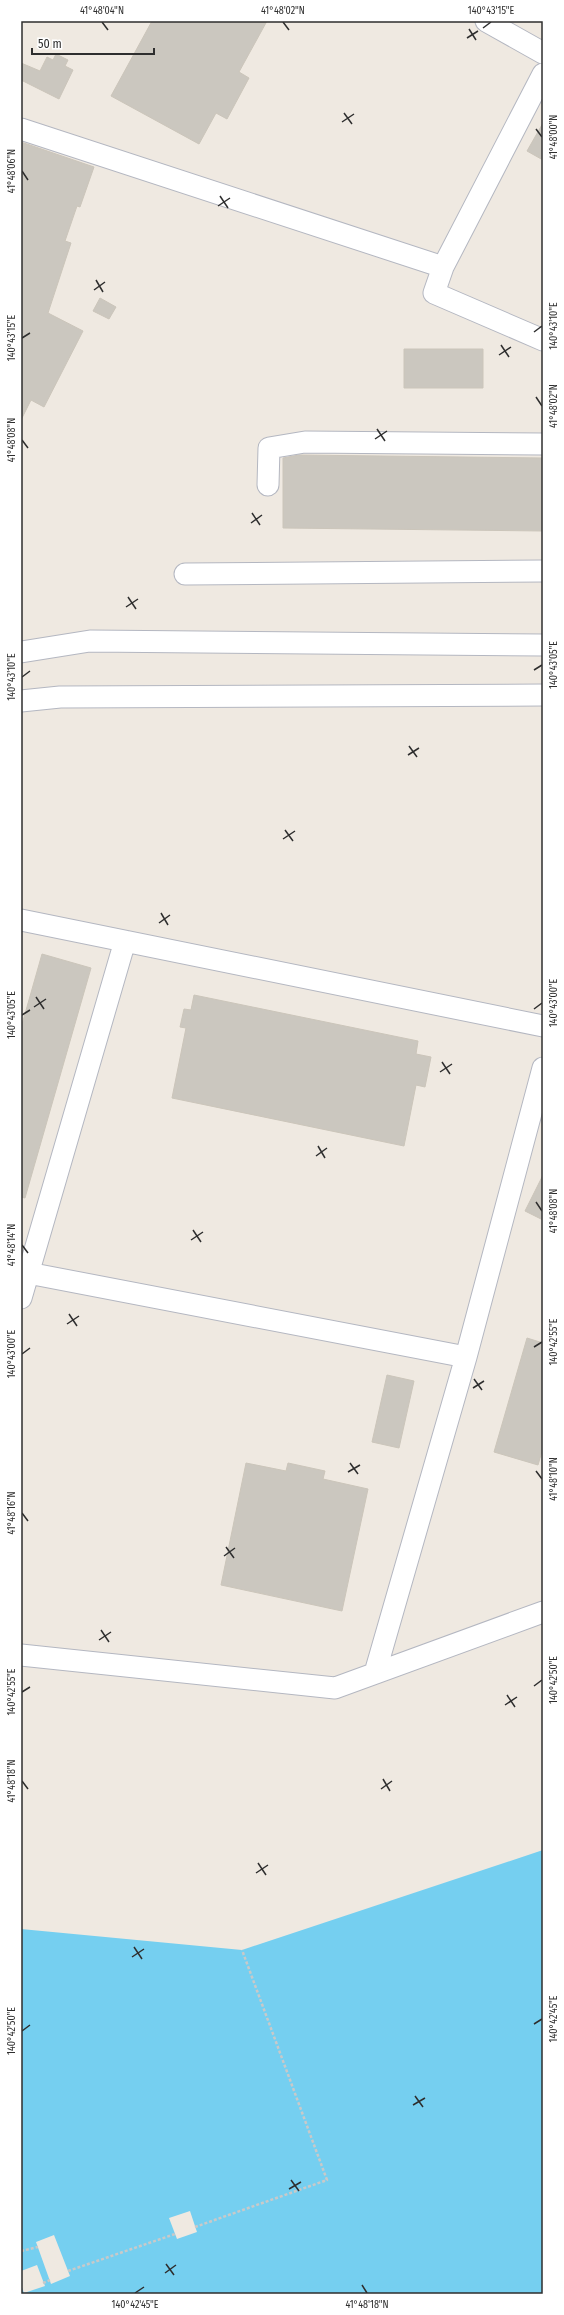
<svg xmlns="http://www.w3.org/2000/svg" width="564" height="2315" viewBox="0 0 564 2315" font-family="'Fira Sans Condensed',sans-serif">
<rect width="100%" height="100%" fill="#efe9e1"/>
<!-- water -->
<path fill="#75cff0" d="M543,1850v444h-522v-365l221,21z"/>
<!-- pier -->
<path fill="#efe9e1" d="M190,2211l7,21 -20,7 -8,-21z
M54,2235l16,41 -19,8 -15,-42z
M37,2265l8,21 -21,7 -3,-8v-14z"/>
<!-- building -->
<path fill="#cbc7bf" stroke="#cbc5ba" d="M152,21h115l-28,51 10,6 -22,41 -11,-6 -17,31 -88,-48z
M56,54l12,6 -3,6 8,4 -14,29 -38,-19v-17l19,8 7,-14 6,3z
M543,123v37l-16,-9z
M21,142l73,25 -14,40 -3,-1 -12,35 6,2 -23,70 35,18 -39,76 -13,-7 -10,20z
M100,298l16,9 -7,12 -16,-8z
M404,349h79v39h-79z
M299,455l244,3v73l-260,-3v-70z
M42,954l49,14 -66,230 -4,-1v-169z
M194,995l224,46 -2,13 15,3 -6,30 -9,-2 -12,61 -232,-48 14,-70 -6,-1 4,-18 7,1z
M543,1175v45l-18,-9z
M527,1338l16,5v105l-5,17 -44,-13z
M387,1375l27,6 -15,67 -27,-6z
M246,1463l40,8 2,-8 37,8 -2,8 45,10 -26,122 -121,-26z"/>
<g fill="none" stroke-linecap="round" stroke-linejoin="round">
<!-- minor casing -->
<g stroke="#b4b7c1" stroke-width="23">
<path id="minor" d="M486,21l57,32
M21,129l422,138 100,-193
M443,267l-9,26 109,47
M268,485l1,-37 36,-6 238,2
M185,574l358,-3
M21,652l69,-11 453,4
M21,701l39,-4 483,-2
M21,920l522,106
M28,1273l438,84
M21,1298l104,-357
M21,1655l314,33 208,-76
M375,1673l91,-316 77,-289"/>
</g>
<!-- path -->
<path stroke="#c9c9c9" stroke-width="2.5" stroke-dasharray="3 2" stroke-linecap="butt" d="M195,2227l132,-47 -85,-230
M21,2251l17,-4
M68,2271l107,-37
M43,2283l7,-3
M21,2289l1,-1"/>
<!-- minor -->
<use href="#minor" stroke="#fff" stroke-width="21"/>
</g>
<!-- ticks -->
<path fill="none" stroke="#2e2e2e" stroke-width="1.5" d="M102,22l6,8M283,22l6,8M483,28l8,-6M469,29l7,11M467,38l11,-7M344,113l8,11M342,122l12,-8M536,129l6,8M22,171l6,9M220,196l8,12M218,206l12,-8M96,280l7,12M94,290l11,-8M534,332l8,-6M22,338l8,-5M501,345l8,12M499,355l12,-8M536,397l6,9M377,429l8,12M375,439l12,-8M22,440l6,8M252,513l8,12M251,523l11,-8M128,597l8,12M126,607l12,-8M534,670l8,-5M22,677l8,-6M409,746l8,11M408,755l11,-7M285,830l8,11M283,839l12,-8M161,913l7,12M159,923l11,-8M36,997l8,12M34,1007l12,-8M534,1009l8,-6M22,1015l8,-5M442,1062l8,12M440,1072l12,-8M318,1146l7,12M316,1156l11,-8M536,1202l6,9M193,1230l8,12M191,1240l12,-8M22,1245l6,8M69,1314l8,12M67,1324l12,-8M534,1347l8,-5M22,1354l8,-6M474,1379l8,11M473,1388l11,-7M350,1463l8,11M536,1471l6,8M348,1472l12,-7M22,1513l6,8M226,1547l8,11M224,1556l11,-8M101,1630l8,12M99,1640l12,-8M534,1686l8,-6M22,1692l8,-5M507,1695l8,12M505,1705l12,-8M383,1779l7,12M22,1781l6,8M381,1789l11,-8M258,1863l8,12M256,1873l12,-8M134,1947l8,12M132,1957l12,-8M534,2024l8,-5M22,2031l8,-6M415,2096l8,11M413,2105l12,-7M291,2180l8,11M289,2189l12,-7M166,2264l8,11M165,2273l11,-8M362,2285l5,8M135,2293l9,-6"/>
<!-- border -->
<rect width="564" height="2315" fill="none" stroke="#ffffff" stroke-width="44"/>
<!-- scale -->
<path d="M32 48v6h122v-6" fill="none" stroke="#2e2e2e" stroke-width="2"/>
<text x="38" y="48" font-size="12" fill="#2e2e2e" stroke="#ffffff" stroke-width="3" paint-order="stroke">50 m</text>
<rect x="22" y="22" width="520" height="2271" fill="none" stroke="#2e2e2e" stroke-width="1.5"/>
<g font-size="10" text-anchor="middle" fill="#2e2e2e">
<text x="102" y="14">41°48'04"N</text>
<text x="283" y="14">41°48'02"N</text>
<text x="491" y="14">140°43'15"E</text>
<text transform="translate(553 137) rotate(-90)" y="4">41°48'00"N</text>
<text transform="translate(11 171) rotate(-90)" y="4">41°48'06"N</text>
<text transform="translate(553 326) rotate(-90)" y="4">140°43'10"E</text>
<text transform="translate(11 338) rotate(-90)" y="4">140°43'15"E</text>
<text transform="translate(553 406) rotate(-90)" y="4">41°48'02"N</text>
<text transform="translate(11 440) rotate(-90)" y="4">41°48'08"N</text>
<text transform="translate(553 665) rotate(-90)" y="4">140°43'05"E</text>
<text transform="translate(11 677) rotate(-90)" y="4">140°43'10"E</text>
<text transform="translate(553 1003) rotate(-90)" y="4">140°43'00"E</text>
<text transform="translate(11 1015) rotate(-90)" y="4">140°43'05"E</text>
<text transform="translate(553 1211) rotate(-90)" y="4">41°48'08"N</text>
<text transform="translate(11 1245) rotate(-90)" y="4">41°48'14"N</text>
<text transform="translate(553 1342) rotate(-90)" y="4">140°42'55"E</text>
<text transform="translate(11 1354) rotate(-90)" y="4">140°43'00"E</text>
<text transform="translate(553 1479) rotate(-90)" y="4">41°48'10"N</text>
<text transform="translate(11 1513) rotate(-90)" y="4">41°48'16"N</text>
<text transform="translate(553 1680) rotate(-90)" y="4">140°42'50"E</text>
<text transform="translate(11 1692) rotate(-90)" y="4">140°42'55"E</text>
<text transform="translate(11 1781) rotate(-90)" y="4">41°48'18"N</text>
<text transform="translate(553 2019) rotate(-90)" y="4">140°42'45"E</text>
<text transform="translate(11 2031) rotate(-90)" y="4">140°42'50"E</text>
<text x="135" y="2308">140°42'45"E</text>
<text x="367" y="2308">41°48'18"N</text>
</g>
</svg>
